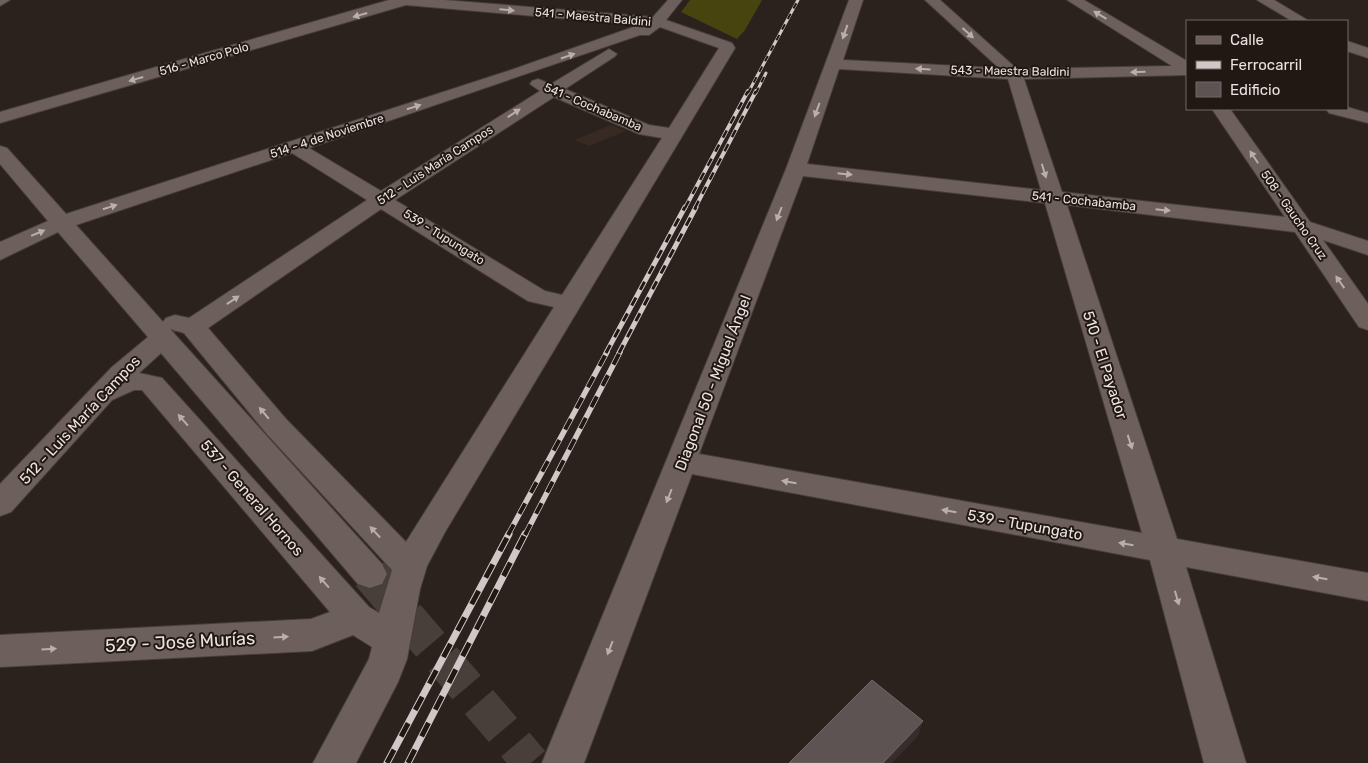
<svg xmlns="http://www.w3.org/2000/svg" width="1368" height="763" viewBox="0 0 1368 763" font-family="Rubik,sans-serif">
<rect width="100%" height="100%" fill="#2b211d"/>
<!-- built -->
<path fill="#392923" d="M611,125l15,6 -37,15 -15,-6z"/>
<!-- green -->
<path fill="#484410" d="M690,0h72l-17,30 -8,9 -56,-27z"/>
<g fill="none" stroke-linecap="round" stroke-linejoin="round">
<!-- minor-tunnel -->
<path stroke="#483e3a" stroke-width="37" stroke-dasharray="37 19" stroke-linecap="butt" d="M370,574l161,189"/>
<!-- minor casing -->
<g stroke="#473e3b" stroke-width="2">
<path id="minor" d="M0,0h10l-10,6z
M389,0h55l209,17 15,-17h14l-16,20 66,23 3,5 -290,484 -18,34 -7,23 -13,70 -9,23 -42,81h-43l56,-104 3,-12 -19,-12 -41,16 -312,16v-32l311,-16 19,-7 -188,-222h-8l-22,10 -101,112 -11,4v-32l112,-117 36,-30 -90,-105 -58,28v-18l48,-21 -48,-57v-18l7,2 59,66 442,-143 131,-46 -233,-20 -406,118v-11zM660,27l59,21 -50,80 -20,-3 -84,-36 49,-32 3,-3 -8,-5 -58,35 -13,-5 -6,2 -2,3 10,7 -159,100 -72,-43 331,-113h9zM554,97l85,37 23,4 -100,157 -17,-4 -150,-91zM292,153l75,47 -178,118 -14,-3 -9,3 -3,4 -87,-97zM381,209l147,92 26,6 -148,235 -120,-123 -78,-91zM170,329l14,4 82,100 126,137 -13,43 -10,-6 -207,-229 -23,-5 22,-20 197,231 12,4 12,-4 5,-10 -5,-10z
M849,0h14l-20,60 156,8 -74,-68h15l77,69 155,-3 -105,-66h17l103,61v14l-163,4 38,113 223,25 -73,-108h18l80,113 58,19v14l-45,-15 45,64v26l-9,-3 -64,-95 -228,-27 110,334 191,34v28l-182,-34 60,196h-42l-54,-203 -458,-86 -108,289h-42l244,-594zM839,69l169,10 33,111 -234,-26zM803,176l242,27 97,330 -443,-79z
M1257,0h17l35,21h-17z
M1347,41l21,7v10l-21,-7z
M1347,107l21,6v10l-39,-10 -3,-4h21z"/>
</g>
<!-- minor -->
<use href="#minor" fill="#6d605c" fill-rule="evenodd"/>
<!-- rail-far4 casing -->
<g stroke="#d0c8c6" stroke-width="3">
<path id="rail-far4" d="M748,93l50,-93
M756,93l10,-20"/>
</g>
<!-- rail-far3 casing -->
<g stroke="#d0c8c6" stroke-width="4">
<path id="rail-far3" d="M685,208l63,-117
M695,208l61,-117"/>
</g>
<!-- rail-far2 casing -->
<g stroke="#d0c8c6" stroke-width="5">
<path id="rail-far2" d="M606,353l79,-146
M619,353l77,-146"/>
</g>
<!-- rail-far1 casing -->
<g stroke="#d0c8c6" stroke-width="5.5">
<path id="rail-far1" d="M508,535l99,-183
M525,535l95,-183"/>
</g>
<!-- rail casing -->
<g stroke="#d0c8c6" stroke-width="7">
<path id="rail" d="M387,763l122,-229
M408,763l117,-229"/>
</g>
<!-- rail-far4 -->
<use href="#rail-far4" stroke="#211713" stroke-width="2" stroke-dasharray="6" stroke-linecap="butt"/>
<!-- rail-far3 -->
<use href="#rail-far3" stroke="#211713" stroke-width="2.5" stroke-dasharray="8" stroke-linecap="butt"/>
<!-- rail-far2 -->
<use href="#rail-far2" stroke="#211713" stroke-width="3" stroke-dasharray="9" stroke-linecap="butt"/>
<!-- rail-far1 -->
<use href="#rail-far1" stroke="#211713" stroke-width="4" stroke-dasharray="12" stroke-linecap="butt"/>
<!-- rail -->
<use href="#rail" stroke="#211713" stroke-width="5" stroke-dasharray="15" stroke-linecap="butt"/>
</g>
<!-- shaded-wall -->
<path fill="#382d2c" d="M923,721l-5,15 -26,27h-9z"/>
<!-- building -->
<path fill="#5e5353" stroke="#746969" d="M872,680l51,41 -40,42h-94z"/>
<!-- one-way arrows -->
<defs><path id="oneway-solid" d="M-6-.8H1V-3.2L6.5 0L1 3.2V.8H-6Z" transform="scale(1.25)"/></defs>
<g fill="#b9afac">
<use href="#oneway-solid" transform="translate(507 10) rotate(5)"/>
<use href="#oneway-solid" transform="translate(360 15) rotate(164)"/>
<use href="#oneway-solid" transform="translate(1100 15) rotate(-149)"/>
<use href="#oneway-solid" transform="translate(845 32) rotate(109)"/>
<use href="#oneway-solid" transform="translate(968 33) rotate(42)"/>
<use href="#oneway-solid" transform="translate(568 56) rotate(-19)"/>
<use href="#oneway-solid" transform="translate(923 69) rotate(-177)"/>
<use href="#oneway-solid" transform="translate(1138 72) rotate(179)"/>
<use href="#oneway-solid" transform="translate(136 79) rotate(164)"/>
<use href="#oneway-solid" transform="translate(414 107) rotate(-18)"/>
<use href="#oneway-solid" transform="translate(817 110) rotate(110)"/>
<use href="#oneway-solid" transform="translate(514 113) rotate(-33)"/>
<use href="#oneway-solid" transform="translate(1254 157) rotate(-124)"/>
<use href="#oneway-solid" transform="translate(1044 171) rotate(73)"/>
<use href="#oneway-solid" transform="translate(845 174) rotate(6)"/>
<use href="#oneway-solid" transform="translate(110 207) rotate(-18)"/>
<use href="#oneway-solid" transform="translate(1163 210) rotate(6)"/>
<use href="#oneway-solid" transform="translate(779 214) rotate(111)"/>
<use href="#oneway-solid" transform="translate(38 233) rotate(-23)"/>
<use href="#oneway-solid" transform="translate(1340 282) rotate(-125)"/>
<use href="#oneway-solid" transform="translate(233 300) rotate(-34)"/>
<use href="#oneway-solid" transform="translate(264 413) rotate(-130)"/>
<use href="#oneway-solid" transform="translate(183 420) rotate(-131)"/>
<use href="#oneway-solid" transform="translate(1130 442) rotate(72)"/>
<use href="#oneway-solid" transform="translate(789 482) rotate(-170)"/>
<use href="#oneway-solid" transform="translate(669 496) rotate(111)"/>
<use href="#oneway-solid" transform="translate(949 511) rotate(-170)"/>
<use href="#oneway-solid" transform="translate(375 532) rotate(-133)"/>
<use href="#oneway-solid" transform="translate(1126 544) rotate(-170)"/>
<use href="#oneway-solid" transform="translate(1320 578) rotate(-170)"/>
<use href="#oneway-solid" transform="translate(324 582) rotate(-131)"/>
<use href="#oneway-solid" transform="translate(1177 598) rotate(74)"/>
<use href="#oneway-solid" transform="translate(281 637) rotate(-3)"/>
<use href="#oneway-solid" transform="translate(610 648) rotate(111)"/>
<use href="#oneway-solid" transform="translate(49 649) rotate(-3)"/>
</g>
<g text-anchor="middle" stroke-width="4" stroke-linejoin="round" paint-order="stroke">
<!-- far-street labels -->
<g font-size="12" fill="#ebe3e1" stroke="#211713">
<text transform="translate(593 17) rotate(5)" y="4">541 - Maestra Baldini</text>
<text transform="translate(204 59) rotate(-16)" y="4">516 - Marco Polo</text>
<text transform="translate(1010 71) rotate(1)" y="4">543 - Maestra Baldini</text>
<text transform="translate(593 107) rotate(23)" y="4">541 - Cochabamba</text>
<text transform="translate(327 136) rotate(-18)" y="4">514 - 4 de Noviembre</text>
<text transform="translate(435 165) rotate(-33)" y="4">512 - Luis María Campos</text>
<text transform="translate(1084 201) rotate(6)" y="4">541 - Cochabamba</text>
<text transform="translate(1294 215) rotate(55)" y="4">508 - Gaucho Cruz</text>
<text transform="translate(444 237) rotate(32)" y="4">539 - Tupungato</text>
</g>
<!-- street labels -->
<g font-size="15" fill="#ebe3e1" stroke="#211713">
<text transform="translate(1105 365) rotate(72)" y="5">510 - El Payador</text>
<text transform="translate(713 383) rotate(-69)" y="5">Diagonal 50 - Miguel Ángel</text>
<text transform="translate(80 420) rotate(-47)" y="5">512 - Luis María Campos</text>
<text transform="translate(252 498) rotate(49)" y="5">537 - General Hornos</text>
<text transform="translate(1025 525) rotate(10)" y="5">539 - Tupungato</text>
</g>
<!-- near-street labels -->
<g font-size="18" fill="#ebe3e1" stroke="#211713">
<text transform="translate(180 642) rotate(-3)" y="6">529 - José Murías</text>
</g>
</g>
<!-- legend -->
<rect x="1186" y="20" width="162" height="90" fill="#211713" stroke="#726965"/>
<rect x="1196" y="36" width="25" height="8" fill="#6d605c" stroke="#726965"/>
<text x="1230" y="45" font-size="15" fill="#ebe3e1">Calle</text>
<rect x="1196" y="61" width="25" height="8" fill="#d0c8c6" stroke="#726965"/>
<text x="1230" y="70" font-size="15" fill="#ebe3e1">Ferrocarril</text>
<rect x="1196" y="82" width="25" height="15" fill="#5e5353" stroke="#726965"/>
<text x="1230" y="95" font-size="15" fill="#ebe3e1">Edificio</text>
</svg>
